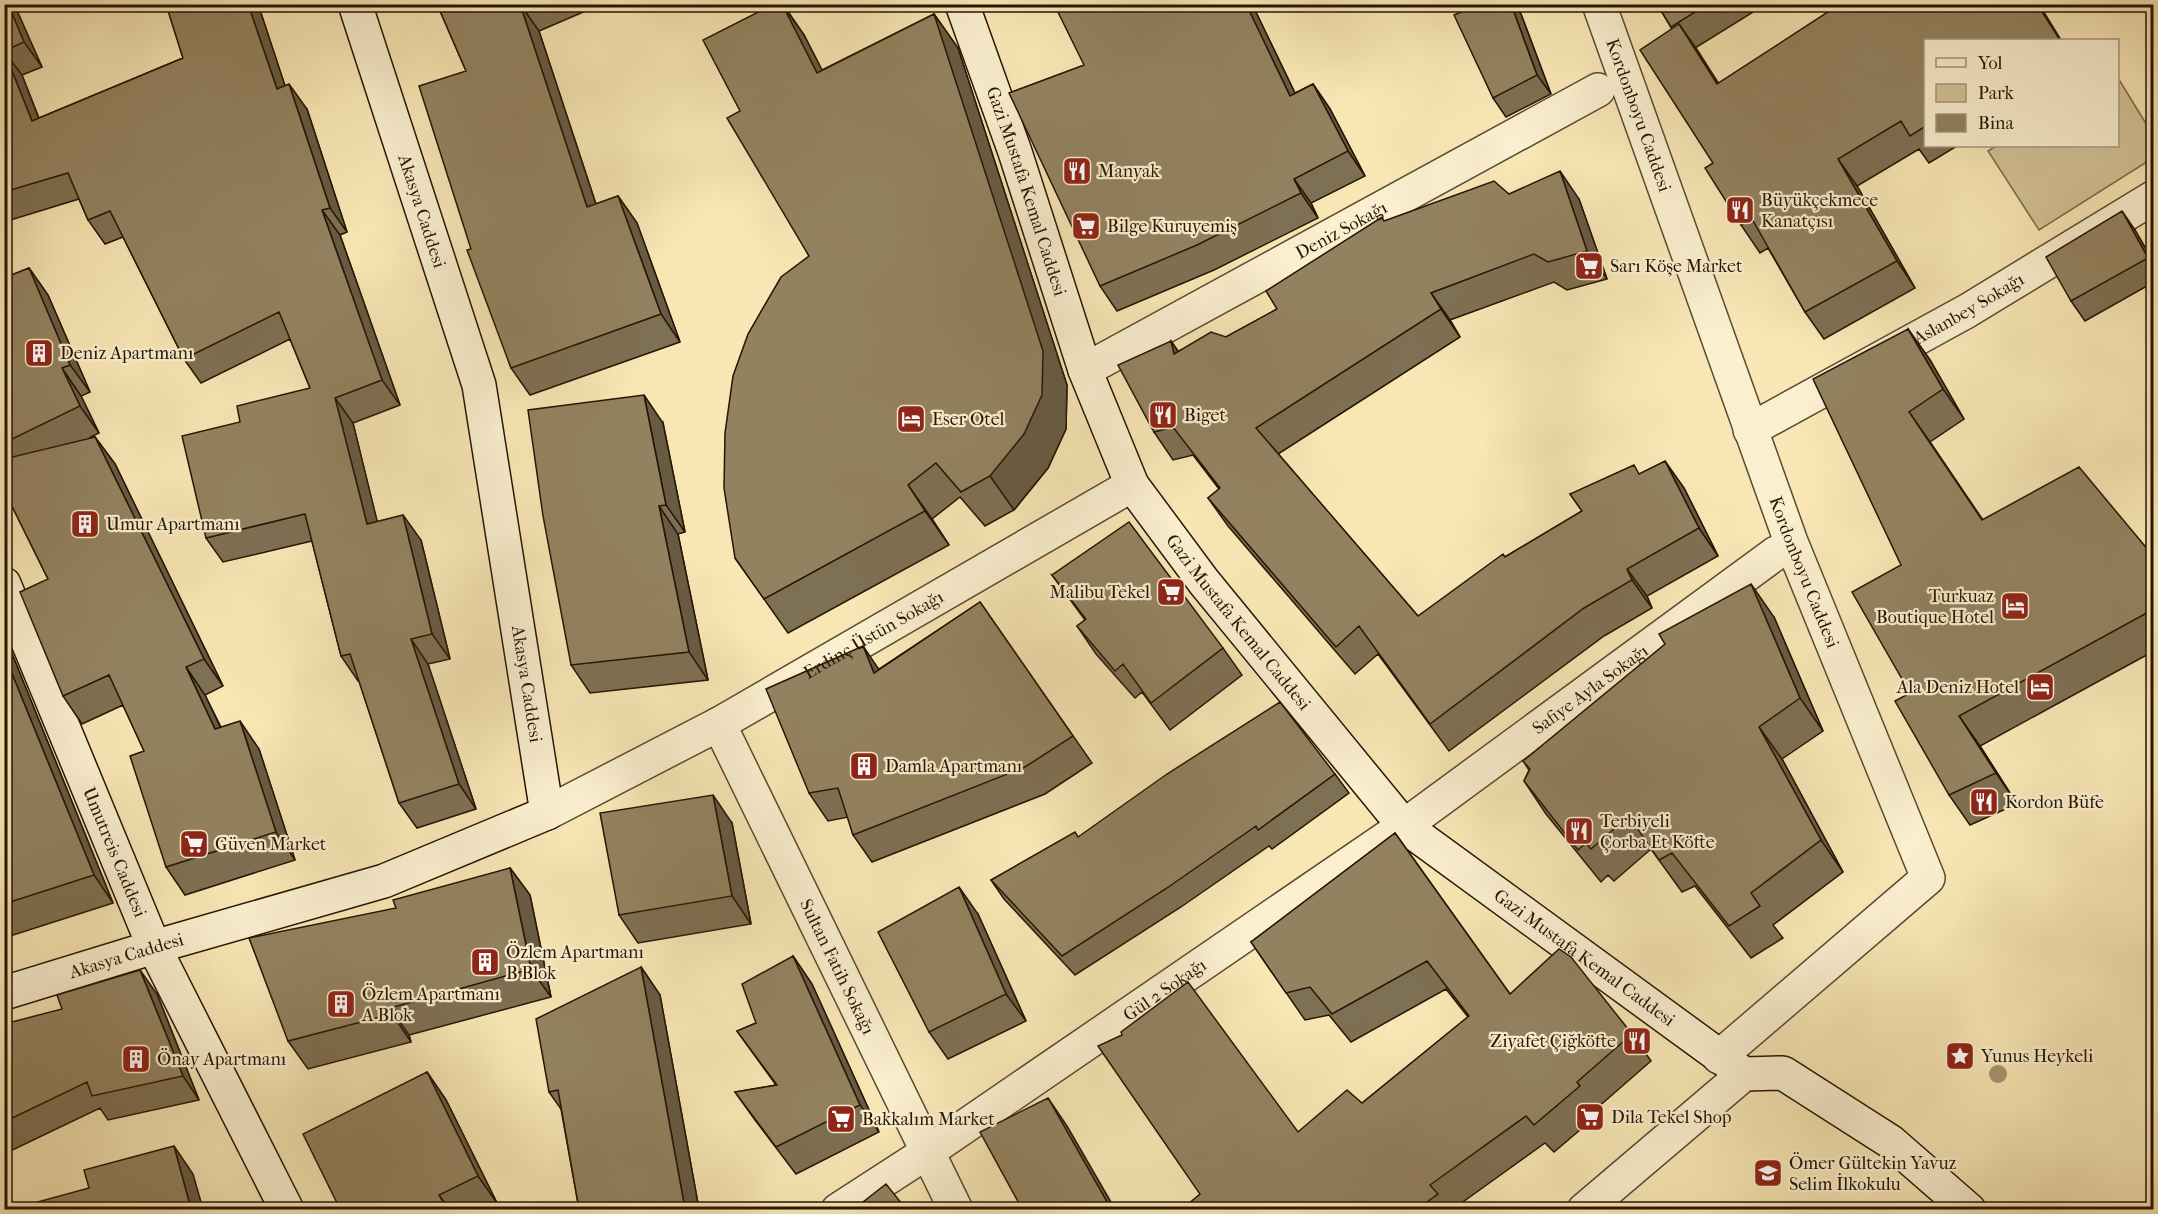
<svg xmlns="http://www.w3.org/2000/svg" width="2158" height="1214" viewBox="0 0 2158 1214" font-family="'IM FELL French Canon',serif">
<rect width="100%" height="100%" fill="#f8e7b5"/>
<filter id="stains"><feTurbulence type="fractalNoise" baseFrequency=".00333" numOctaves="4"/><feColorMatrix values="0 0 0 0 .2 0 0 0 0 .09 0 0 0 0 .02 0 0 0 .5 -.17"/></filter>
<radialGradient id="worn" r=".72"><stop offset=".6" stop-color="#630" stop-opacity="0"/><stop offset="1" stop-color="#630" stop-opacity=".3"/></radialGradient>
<!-- green -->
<path fill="#d4c397" stroke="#7d6c4d" stroke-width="1.5" d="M2118,78l35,57v23l-114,72 -51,-79 8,-5h122z"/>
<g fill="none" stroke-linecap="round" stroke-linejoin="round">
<!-- street casing -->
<g stroke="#5a4a30" stroke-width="36">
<g id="street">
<path id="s1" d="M1599,4l192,538 137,336 -209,179"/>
<path id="s2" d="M1085,370l513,-280"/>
<path id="s3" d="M1750,430l217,-119 187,-114"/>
<path id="s4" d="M719,724l237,486"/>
<path id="s5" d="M547,813l172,-89 413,-239"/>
<path id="s6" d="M838,1210l88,-57 478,-327 372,-273"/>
<path d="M1584,1210l160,-136"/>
</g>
</g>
<!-- secondary casing -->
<g stroke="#261503" stroke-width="36">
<g id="secondary">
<path id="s7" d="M962,4l53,148 70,218 47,115 72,97 200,244 340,248 39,-1 108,69 78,68"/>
<path id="s8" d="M4,584l150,363 133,263"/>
<path id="s9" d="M4,993l150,-46 230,-66 163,-68 -68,-428 -124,-381"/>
</g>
</g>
<!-- street -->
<use href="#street" stroke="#faefcf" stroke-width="33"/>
<!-- secondary -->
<use href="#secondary" stroke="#faefcf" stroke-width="33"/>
</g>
<!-- trees -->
<circle fill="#a69570" cx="1998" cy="1074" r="9"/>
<!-- wall -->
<path fill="#7e7053" stroke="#261503" stroke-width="1.5" d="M4,4h10l28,63 -20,8 17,43 144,-60 -17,-54h92l27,82 22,23 40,123 -7,3 60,170 -47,18 24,99 44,18 29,119 -22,5 48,145 -59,19 -18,-25 -40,-122h-1l-17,-25 -29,-115 -89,21 -17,-24 34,-116 70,-34 -20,-49 -89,44 -17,-24 -61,-122 -18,7 -17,-24 -9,-21 -75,23z
M437,4h165l-63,27 57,173 22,-8 19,27 43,119 -150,53 -19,-27 -40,-119 -5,-178z
M774,4h9l21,31 18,35 112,-56 24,34 109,337 -1,44 -18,39 -34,42 -29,16 -25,-29 -28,22 17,26 -161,88 -53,-75 74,-302 -69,-145z
M1252,4l43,89 18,-9 17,25 35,67 -54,27 7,15 -104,52 -97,41 -17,-25z
M1481,4h33l7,10 30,80 -45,23 -13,-19z
M1657,4h109l-71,44 23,35 208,-43v106h31l-28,17 -10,-14 -62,37 58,102 -91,51 -19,-27 -37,-64 -8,5 -19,-28 -28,-62 -41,-134z
M1509,194l70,5 28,80 -40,11 -13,-8 -104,38 10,17 -182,117 140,162 87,-59 77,-46 -12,-17 70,-20 44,14 34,68 -71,40 5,12 -48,28 -155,115 -71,-97 -23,20 -127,-148 -20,-28 11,-9 -26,-34 -20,5 -19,-28 17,-91 7,10 48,-14 51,-28 107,-88z
M2135,230l19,33v19l-69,39 -14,-20z
M29,268l19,27 42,97 -9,4 18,37 -10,5 6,-1 20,27 108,222 -18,9 16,32 38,22 36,111 -110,35 -19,-28 -22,-116 -21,-46 -41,19 -19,-28 -15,-117 -44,-89v-212z
M1908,329l22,31 34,59 -34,23 53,78 166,31 5,6v94l-174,95 37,58 -47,21 -21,-30 -39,-102 -9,-128z
M663,423l22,109 -7,2 30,146 -118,13 -19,-28z
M1052,575l171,73 19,27 -72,55 -28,-38 -7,6 -39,-44 -19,-28 8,-6z
M980,602l112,161 -47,31 -173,68 -19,-27 -5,-18 -20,4 -19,-28 70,-124z
M1774,617l49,114 -41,28 61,113 -70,53 10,13 -32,20 -56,-72 -13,6 -31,-43 -37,32 -6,-6 -7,7 -55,-68 -22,-33 5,-11 -6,-9z
M4,634l109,269 -109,35z
M1335,774l14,19 -77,56 -3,-3 -88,61 -106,68 -71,-76 -13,-19 87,-43z
M732,823l19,101 -113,19 -19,-28z
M1395,833l115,161 122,40 19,27 -55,48 4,4 -46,39 -9,-9 -92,66h-271l116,-77 64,-29 106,-86 -22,-28 -95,53 -22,-27 -24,5 -54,-78z
M510,868l20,27 21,102 -142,38 2,7 -103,27 -20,-28 108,-133z
M978,914l48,107 -78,38 -19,-27z
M793,956l19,28 67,148 -83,42 -41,-54 -20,-28 41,-7 -39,-54 19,-8z
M641,967l19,28 39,214h-120l-18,-100 -12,-17z
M157,994l42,106 -91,20 -8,-12 -96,46v-130z
M427,1072l19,28 51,103 -12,6h-145z"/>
<!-- shaded-wall -->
<path fill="#675b43" stroke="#261503" stroke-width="1.5" d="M8,4h6l28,63 -18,-25z
M248,4h10l36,109 -17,-24z
M520,4l19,27 67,204 -19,-28z
M782,4l22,31 37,72 -24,-34z
M1246,4h6l56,116 -18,-24z
M1511,4h3l7,10 30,80 -14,-19z
M2037,4h2l22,36h-1z
M934,14l24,34 109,337 -1,44 -18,39 -34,42 -24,-34z
M1679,24l19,27 38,60 -19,-27z
M4,51l18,24 27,70 -17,-24z
M289,84l18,25 40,123 -17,-24z
M1313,84l17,25 35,67 -17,-25z
M1838,159l19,27 58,102 -18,-27z
M1560,171l19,28 28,80 -20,-28z
M1294,179l17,24 7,15 -17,-25z
M618,196l19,27 43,119 -19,-28z
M322,210l18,25 60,170 -18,-25z
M2122,211l13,19 19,33v3l-6,-8z
M29,268l19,27 42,97 -20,-27z
M1431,293l19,27 10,17 -19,-28z
M1908,329l22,31 34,59 -21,-30z
M1171,341l19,28 -16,-15z
M62,368l19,28 18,37 -19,-27z
M644,395l19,28 22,109 -19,-27z
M335,398l18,25 31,126 -17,-25z
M1909,412l21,30 73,109 -21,-31z
M95,437l20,27 108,222 -19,-27z
M1665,461l19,27 34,68 -19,-28z
M908,485l24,34 17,26 -24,-34z
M659,506l19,28 30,146 -19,-28z
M403,515l18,25 29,119 -18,-25z
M1627,569l20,27 5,12 -20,-28z
M1751,584l23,33 49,114 -23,-33z
M4,634l109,269 -19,-28 -90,-221z
M411,639l17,25 48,145 -17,-25z
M863,646l19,28 -8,-1z
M186,667l19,28 29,61 -19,-27z
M1959,716l21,30 37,58 -21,-31z
M240,721l19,28 36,111 -19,-28z
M1759,727l23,32 61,113 -22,-32z
M713,795l19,28 19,101 -19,-28z
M510,868l20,27 21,102 -20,-28z
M959,887l19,27 48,107 -20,-27z
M793,956l19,28 67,148 -19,-27z
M641,967l19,28 39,214h-14z
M140,970l17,24 42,106 -16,-24z
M390,1008l19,27 2,7 -19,-28z
M427,1072l19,28 51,103 -19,-27z
M1048,1098l19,28 48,83h-4z
M174,1146l19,28 10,35h-12z
M439,1195l10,14h-2z"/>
<!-- building -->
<path fill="#938260" stroke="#261503" stroke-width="1.5" d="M4,4h4l16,38 -20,9z
M166,4h82l29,85 12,-5 41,124 -8,2 60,170 -47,18 32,126 36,-9 29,119 -21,5 48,145 -60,19 -49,-149 -9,2 -36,-142 -99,24 -24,-102 58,-14 -3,-16 73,-18 -31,-76 -95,47 -74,-148 -22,9 -20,-47 -64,19v-141l28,70 151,-63z
M437,4h83l67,203 31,-11 43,118 -150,54 -44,-118 4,-1 -52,-163 47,-15z
M774,4h8l35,69 117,-59 109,337 -1,44 -18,39 -34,42 -29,16 -25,-29 -28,22 17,26 -161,88 -29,-41 -11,-70 1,-55 8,-57 15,-42 33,-57 28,-21 -82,-138 13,-7 -37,-71z
M1054,4h192l44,92 23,-12 35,67 -54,28 7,14 -104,52 -97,41 -91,-193 75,-28z
M1481,4h30l26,71 -44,23 -39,-83z
M1657,4h51l-37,23z
M1840,4h197l23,36h-134v86l-16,10 -9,-15 -63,38 59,102 -92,51 -53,-93 -11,6 -36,-57 8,-5 -73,-113 39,-26 38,60z
M1560,171l27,80 -39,11 -14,-8 -103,39 10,16 -185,119 162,188 85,-62 2,3 77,-46 -12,-17 64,-29 5,9 26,-13 34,67 -72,41 5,11 -48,28 -154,116 -71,-98 -23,21 -128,-149 12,-10 -47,-61 -19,5 -36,-67 53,-24 3,13 37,-22 15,5 51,-28 -11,-18 116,-74 2,4 110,-40 15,13z
M2122,211l26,47 -77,43 -25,-44z
M29,268l41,97 -8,3 18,38 -76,37v-165z
M1908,329l35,60 -34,23 73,108 97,-53 70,84 5,7v51l-195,107 37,57 -47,22 -54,-94 15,-8 -58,-101 49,-27 -88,-186z
M644,395l22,110 -7,1 30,146 -118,13 -28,-149 -15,-106z
M95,437l109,222 -18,8 29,62 25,-8 36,111 -110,35 -36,-111 14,-5 -35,-76 -46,21 -43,-104 28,-13 -44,-89v-31z
M1129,522l94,126 -72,55 -28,-39 -8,7 -38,-45 9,-7 -34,-44z
M1751,584l49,114 -41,29 62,113 -70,53 9,13 -31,20 -57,-73 -13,7 -30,-44 -38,33 -5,-6 -8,7 -54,-69 6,-12 -7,-8 142,-117 -6,-10z
M980,602l93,134 -48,31 -172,68 -15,-47 -29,5 -43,-104 97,-43 11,27z
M4,654l90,221 -90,29z
M1280,702l55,72 -77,56 -2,-4 -89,62 -105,68 -71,-76 84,-48 3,5 89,-63z
M713,795l19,101 -113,19 -19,-102z
M1395,833l115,161 49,-45 12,8 61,77 -55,48 3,4 -46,39 -8,-9 -96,69 8,9 -21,15h-235l18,-15 -102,-148 24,-11 -1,-3 67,-50 110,150 49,-42 15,13 107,-87 -42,-55 -95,53 -22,-27 -24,6 -35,-51z
M510,868l21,101 -141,39 2,6 -104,27 -39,-103 147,-30 -3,-8z
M959,887l47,107 -77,38 -51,-100z
M793,956l67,149 -84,42 -41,-55 42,-7 -40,-54 19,-8 -14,-39z
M641,967l44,242h-106l-21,-119 -9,2 -13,-73z
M140,970l43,106 -91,20 -5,-14 -83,40v-98l58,-15 -5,-14z
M427,1072l51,104 -39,19 8,14h-107l-37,-75z
M1048,1098l63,111h-89l-42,-77z
M174,1146l17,63h-179l77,-21 -5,-18z
M886,1184l20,25h-52z"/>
<!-- icons -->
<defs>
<g id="restaurant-square" transform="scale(1.5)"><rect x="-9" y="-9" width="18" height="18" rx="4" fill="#8f2418" stroke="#faefcf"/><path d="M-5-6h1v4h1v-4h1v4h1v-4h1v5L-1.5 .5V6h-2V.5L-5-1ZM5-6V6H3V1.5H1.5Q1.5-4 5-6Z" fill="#fff"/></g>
<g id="supermarket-square" transform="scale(1.5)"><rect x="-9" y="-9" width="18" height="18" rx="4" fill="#8f2418" stroke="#faefcf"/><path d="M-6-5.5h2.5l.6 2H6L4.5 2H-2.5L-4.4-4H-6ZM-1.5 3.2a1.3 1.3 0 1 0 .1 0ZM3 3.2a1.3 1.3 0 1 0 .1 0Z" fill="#fff"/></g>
<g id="building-square" transform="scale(1.5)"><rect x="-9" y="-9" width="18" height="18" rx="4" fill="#8f2418" stroke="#faefcf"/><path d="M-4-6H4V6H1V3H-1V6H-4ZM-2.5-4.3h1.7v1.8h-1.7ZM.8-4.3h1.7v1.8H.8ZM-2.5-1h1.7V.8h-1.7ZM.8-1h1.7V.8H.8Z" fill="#fff"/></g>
<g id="hotel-square" transform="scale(1.5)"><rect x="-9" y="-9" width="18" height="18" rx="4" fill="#8f2418" stroke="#faefcf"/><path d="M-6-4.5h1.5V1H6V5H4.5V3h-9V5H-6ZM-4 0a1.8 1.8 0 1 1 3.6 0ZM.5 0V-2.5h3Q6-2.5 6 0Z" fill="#fff"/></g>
<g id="sight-square" transform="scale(1.5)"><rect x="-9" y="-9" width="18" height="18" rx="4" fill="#8f2418" stroke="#faefcf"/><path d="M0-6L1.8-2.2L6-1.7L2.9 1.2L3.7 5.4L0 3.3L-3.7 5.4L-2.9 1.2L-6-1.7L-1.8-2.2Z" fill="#fff"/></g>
<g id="school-square" transform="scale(1.5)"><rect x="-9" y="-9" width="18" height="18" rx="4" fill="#8f2418" stroke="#faefcf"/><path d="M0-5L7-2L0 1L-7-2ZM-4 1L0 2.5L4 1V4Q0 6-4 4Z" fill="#fff"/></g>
</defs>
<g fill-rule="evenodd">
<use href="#restaurant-square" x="1077" y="171"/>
<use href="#restaurant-square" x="1740" y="210"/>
<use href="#supermarket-square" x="1086" y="226"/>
<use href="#supermarket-square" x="1589" y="266"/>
<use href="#building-square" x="39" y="353"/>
<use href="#restaurant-square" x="1163" y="415"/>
<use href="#hotel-square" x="911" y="419"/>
<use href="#building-square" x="85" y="524"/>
<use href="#supermarket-square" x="1171" y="592"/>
<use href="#hotel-square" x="2015" y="606"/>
<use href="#hotel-square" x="2040" y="687"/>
<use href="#building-square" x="864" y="766"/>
<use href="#restaurant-square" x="1984" y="802"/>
<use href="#restaurant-square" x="1579" y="831"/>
<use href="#supermarket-square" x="194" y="844"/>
<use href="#building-square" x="485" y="962"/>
<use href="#building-square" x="341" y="1004"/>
<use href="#restaurant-square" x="1637" y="1041"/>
<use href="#sight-square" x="1960" y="1056"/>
<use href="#building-square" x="136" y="1059"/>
<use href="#supermarket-square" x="1590" y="1117"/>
<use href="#supermarket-square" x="841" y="1119"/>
<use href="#school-square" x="1768" y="1173"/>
</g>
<g text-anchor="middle" stroke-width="4.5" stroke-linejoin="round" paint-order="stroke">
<!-- street labels -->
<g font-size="18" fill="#261503" stroke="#faefcf">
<text dy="6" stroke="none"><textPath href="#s1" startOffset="118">Kordonboyu Caddesi</textPath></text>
<text dy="6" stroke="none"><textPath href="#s7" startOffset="198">Gazi Mustafa Kemal Caddesi</textPath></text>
<text transform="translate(422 211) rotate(72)" y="6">Akasya Caddesi</text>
<text dy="6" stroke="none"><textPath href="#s2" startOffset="292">Deniz Sokağı</textPath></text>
<text dy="6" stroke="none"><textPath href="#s3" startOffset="250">Aslanbey Sokağı</textPath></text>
<text dy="6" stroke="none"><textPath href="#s1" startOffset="604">Kordonboyu Caddesi</textPath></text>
<text dy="6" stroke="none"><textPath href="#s7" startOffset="684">Gazi Mustafa Kemal Caddesi</textPath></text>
<text dy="6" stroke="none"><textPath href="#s5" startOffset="372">Erdinç Üstün Sokağı</textPath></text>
<text transform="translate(527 684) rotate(81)" y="6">Akasya Caddesi</text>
<text dy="6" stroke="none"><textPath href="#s6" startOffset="915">Safiye Ayla Sokağı</textPath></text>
<text dy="6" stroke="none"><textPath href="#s8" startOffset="290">Umutreis Caddesi</textPath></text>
<text dy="6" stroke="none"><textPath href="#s9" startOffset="128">Akasya Caddesi</textPath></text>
<text dy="6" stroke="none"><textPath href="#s7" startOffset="1170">Gazi Mustafa Kemal Caddesi</textPath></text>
<text dy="6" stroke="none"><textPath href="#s4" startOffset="270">Sultan Fatih Sokağı</textPath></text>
<text dy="6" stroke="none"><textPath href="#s6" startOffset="394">Gül 2 Sokağı</textPath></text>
</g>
<!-- poi labels -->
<g font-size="18" fill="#261503" stroke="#faefcf" text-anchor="start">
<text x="1098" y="177">Manyak</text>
<text x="1761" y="206">Büyükçekmece<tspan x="1761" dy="21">Kanatçısı</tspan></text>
<text x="1107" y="232">Bilge Kuruyemiş</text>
<text x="1610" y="272">Sarı Köşe Market</text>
<text x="60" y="359">Deniz Apartmanı</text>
<text x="1184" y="421">Biget</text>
<text x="932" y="425">Eser Otel</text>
<text x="106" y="530">Umur Apartmanı</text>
<text x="1150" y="598" text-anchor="end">Malibu Tekel</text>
<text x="1994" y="602" text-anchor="end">Turkuaz<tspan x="1994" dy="21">Boutique Hotel</tspan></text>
<text x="2019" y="693" text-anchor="end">Ala Deniz Hotel</text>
<text x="885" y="772">Damla Apartmanı</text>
<text x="2005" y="808">Kordon Büfe</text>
<text x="1600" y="827">Terbiyeli<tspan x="1600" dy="21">Çorba Et Köfte</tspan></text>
<text x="215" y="850">Güven Market</text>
<text x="506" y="958">Özlem Apartmanı<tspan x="506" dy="21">B Blok</tspan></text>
<text x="362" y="1000">Özlem Apartmanı<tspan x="362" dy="21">A Blok</tspan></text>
<text x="1616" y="1047" text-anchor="end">Ziyafet Çiğköfte</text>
<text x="1981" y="1062">Yunus Heykeli</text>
<text x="157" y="1065">Önay Apartmanı</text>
<text x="1611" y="1123">Dila Tekel Shop</text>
<text x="862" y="1125">Bakkalım Market</text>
<text x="1789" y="1169">Ömer Gültekin Yavuz<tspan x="1789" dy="21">Selim İlkokulu</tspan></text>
</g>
</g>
<!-- margin -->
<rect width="2158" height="1214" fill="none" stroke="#f8e7b5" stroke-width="24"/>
<rect x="6" y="6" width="2146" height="1202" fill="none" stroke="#261503" stroke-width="3"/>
<rect x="12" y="12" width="2134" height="1190" fill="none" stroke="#261503" stroke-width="1.5"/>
<!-- legend -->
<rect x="1924" y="39" width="195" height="108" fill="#faefcf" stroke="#a5987d" stroke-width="1.5"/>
<rect x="1936" y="58" width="30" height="9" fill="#faefcf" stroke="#a5987d" stroke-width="1.5"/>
<text x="1978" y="69" font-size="18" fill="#261503">Yol</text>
<rect x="1936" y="84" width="30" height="18" fill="#d4c397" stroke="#a5987d" stroke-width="1.5"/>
<text x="1978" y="99" font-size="18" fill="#261503">Park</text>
<rect x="1936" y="114" width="30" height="18" fill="#938260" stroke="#a5987d" stroke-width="1.5"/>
<text x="1978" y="129" font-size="18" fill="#261503">Bina</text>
<rect width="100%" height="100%" filter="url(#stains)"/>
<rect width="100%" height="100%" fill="url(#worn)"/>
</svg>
